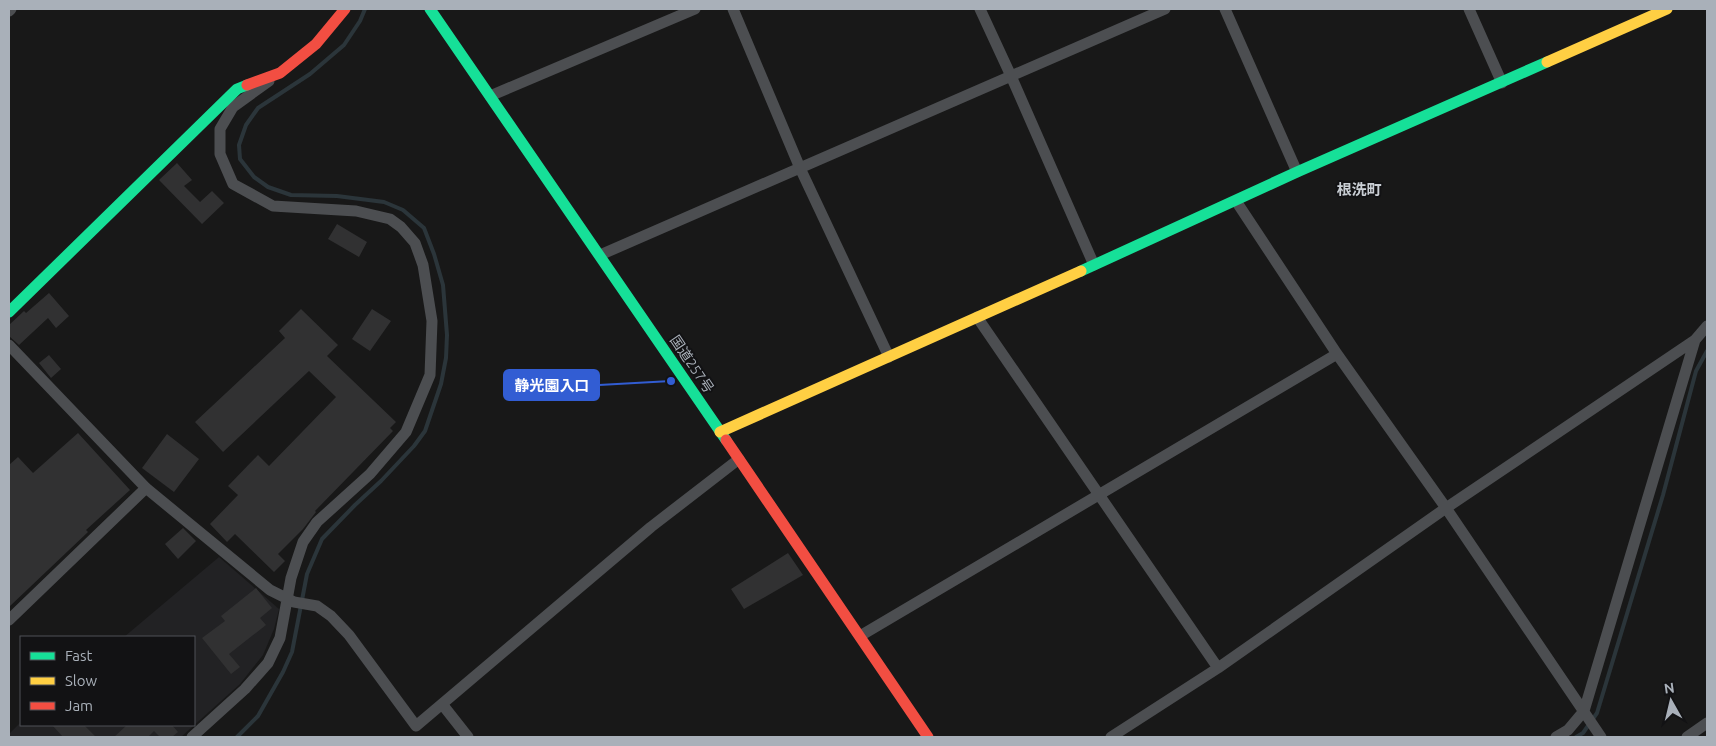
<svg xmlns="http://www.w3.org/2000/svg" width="1716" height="746" viewBox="0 0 1716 746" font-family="Ubuntu,'Noto Sans JP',sans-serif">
<rect width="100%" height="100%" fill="#181818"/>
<!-- built -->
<path fill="#222224" d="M219,557l60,52 -5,20 -11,26 -23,29 -59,53h-172v-3l12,-12v3h173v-88h-70z"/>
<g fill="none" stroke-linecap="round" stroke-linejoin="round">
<!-- stream -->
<path stroke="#2b353a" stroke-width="4" d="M237,737l21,-21 25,-44 9,-20 15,-78 15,-35 33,-34 26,-24 33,-35 11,-15 16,-47 5,-26 1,-23 -4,-50 -9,-31 -10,-26 -21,-18 -19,-8 -47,-6 -46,-1 -23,-8 -14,-10 -14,-18 -1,-14 7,-20 12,-17 52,-34 34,-29 16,-24 5,-12
M1576,737l7,-4 14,-20 66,-218 33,-124 11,-20"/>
</g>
<!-- building -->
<path fill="#313132" d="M177,163l15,17 -8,6 16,16 12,-11 12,12 -22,21 -43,-44z
M337,224l30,18 -8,15 -31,-18z
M49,293l20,23 -13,12 -8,-10 -29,27 -10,-9v-11l15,-14 2,2z
M301,309l37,36 -11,11 69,66 -6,6 3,3 -78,80 1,1 -13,17 -25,25 7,7 -11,11 -39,-38 -8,8 -17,-18 28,-29 -10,-9 30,-31 11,11 67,-69 -27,-26 -86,81 -28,-30 90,-84 -6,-7z
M372,309l19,12 -21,30 -18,-12z
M49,355l12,14 -10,9 -12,-15z
M78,433l52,57 -44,40 2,2 -79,75v-142l9,-8 15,16z
M167,434l32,25 -25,33 -32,-24z
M183,528l13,13 -18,18 -13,-15z
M788,553l15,22 -59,34 -13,-20z
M256,588l16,20 -12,10 6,7 -37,29 11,13 -9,7 -29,-36 23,-17 -4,-5z
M52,725h32l12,12h-33z
M127,725h45l6,7 -6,5h-12l-6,-6 -6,6h-34z"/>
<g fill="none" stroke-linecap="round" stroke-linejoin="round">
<!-- street -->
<path stroke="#4c4e51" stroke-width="11" d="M733,9l67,159 89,189
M980,9l31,67 83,189
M1225,9l72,163
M1469,9l33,74
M9,11l2,-2
M490,96l205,-87
M1236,201l101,153 109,154 155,229
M600,255l565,-246
M977,317l241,351
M9,345l137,143 124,102 24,12 23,4 14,10 18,19 67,91 235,-199 88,-68
M9,620l137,-132
M860,636l477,-282
M442,704l26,33
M192,737l53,-48 23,-26 12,-25 11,-60 12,-36 14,-20 53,-48 36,-42 24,-57 2,-54 -9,-56 -8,-22 -14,-16 -11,-8 -34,-8 -83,-5 -40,-22 -13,-30v-25l13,-22 36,-26
M1111,737l107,-69 228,-160 249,-168
M1556,737l12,-7 16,-19 111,-371 12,-14
M1687,737l20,-14"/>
<!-- fast -->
<path stroke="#16e098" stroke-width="11" d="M430,9l296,431
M1081,271l216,-99 250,-110
M9,312l228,-223 10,-4"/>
<!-- slow -->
<path stroke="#ffcf43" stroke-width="11" d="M1547,62l120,-53
M720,432l361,-161"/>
<!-- jam -->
<path stroke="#f24e42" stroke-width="11" d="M247,85l33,-12 36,-29 29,-35
M726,440l202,297"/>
</g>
<g text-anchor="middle" stroke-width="4" stroke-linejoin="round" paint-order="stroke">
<!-- street labels -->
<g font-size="14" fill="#a9b0b9" stroke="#121214">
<text transform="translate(692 364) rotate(56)" y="5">国道257号</text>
</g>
<!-- neighbourhood labels -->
<g font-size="15" font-weight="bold" fill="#cacfd5" stroke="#121214">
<text x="1359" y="195">根洗町</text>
</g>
</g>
<!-- callouts -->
<path fill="none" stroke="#325dd3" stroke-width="2" d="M671 381L599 385"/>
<circle fill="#325dd3" stroke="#121214" stroke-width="2" cx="671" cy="381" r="5"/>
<rect fill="#325dd3" stroke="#325dd3" stroke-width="2" x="504" y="370" width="95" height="30" rx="5"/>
<g font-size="15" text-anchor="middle" font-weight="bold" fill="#fff">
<text x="552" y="391">静光園入口</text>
</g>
<!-- border -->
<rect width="1716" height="746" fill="none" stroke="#a9b0b9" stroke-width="20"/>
<!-- legend -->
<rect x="20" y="636" width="175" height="90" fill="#121214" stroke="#4e5156"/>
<rect x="30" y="652" width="25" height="8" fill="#16e098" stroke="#4e5156"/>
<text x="65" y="661" font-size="15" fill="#a9b0b9">Fast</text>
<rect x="30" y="677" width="25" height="8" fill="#ffcf43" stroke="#4e5156"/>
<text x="65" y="686" font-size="15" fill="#a9b0b9">Slow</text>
<rect x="30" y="702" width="25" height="8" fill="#f24e42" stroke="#4e5156"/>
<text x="65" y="711" font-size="15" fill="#a9b0b9">Jam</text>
<!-- north arrow -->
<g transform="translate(1671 701) rotate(352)" stroke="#121214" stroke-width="4" paint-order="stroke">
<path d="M0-4L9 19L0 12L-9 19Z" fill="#a9b0b9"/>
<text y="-8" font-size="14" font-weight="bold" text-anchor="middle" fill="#a9b0b9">N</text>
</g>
</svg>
